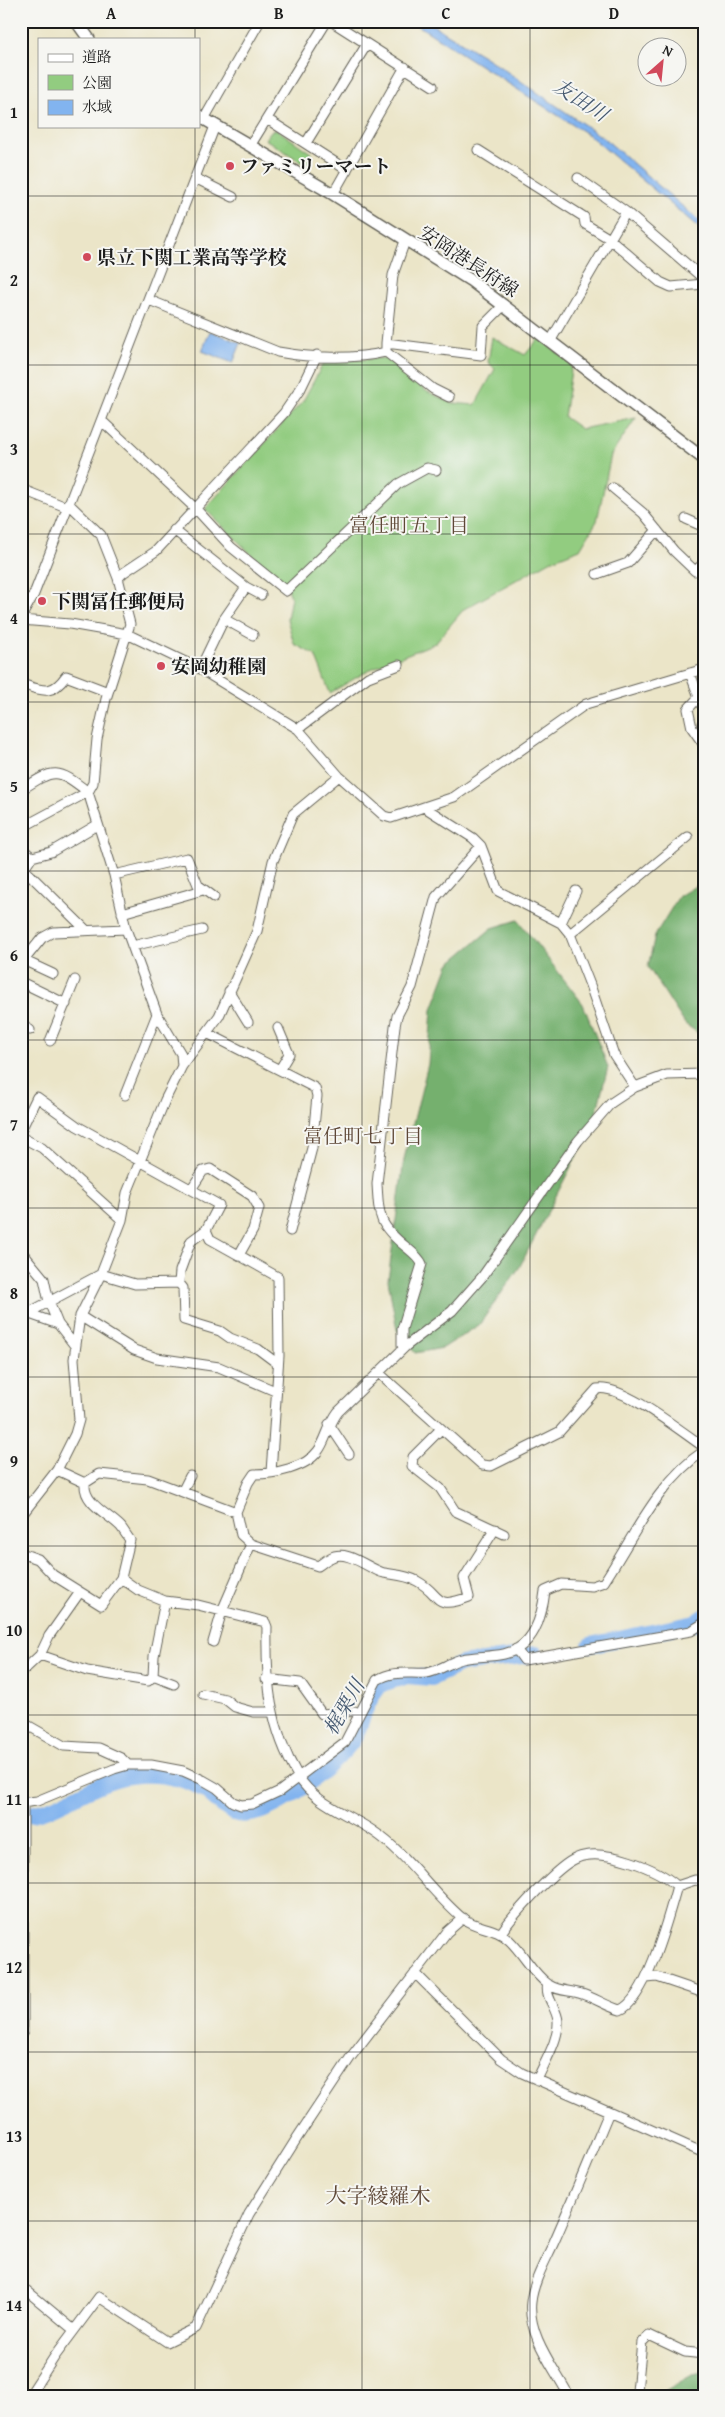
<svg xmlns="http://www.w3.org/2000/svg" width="725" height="2417" viewBox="0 0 725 2417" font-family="'Gentium Book Plus','Noto Serif JP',serif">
<rect width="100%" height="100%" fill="#f6f6f2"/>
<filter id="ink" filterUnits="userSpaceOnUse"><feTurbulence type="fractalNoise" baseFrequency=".02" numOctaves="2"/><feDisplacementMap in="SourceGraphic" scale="10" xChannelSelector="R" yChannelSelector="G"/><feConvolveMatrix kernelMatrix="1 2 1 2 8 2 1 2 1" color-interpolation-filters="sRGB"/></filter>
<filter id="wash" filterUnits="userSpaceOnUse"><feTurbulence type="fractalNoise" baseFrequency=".0096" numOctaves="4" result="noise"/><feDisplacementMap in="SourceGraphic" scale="20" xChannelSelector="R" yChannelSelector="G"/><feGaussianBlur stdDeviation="1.12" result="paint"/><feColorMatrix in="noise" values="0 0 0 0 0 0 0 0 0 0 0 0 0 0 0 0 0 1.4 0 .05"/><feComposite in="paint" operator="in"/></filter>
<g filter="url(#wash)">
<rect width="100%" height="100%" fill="#ebe5c8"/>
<!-- green -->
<path fill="#92cc80" stroke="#57744e" d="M276,129l35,24 1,4 -6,8 -41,-26 6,-8z
M492,337l33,18 14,-17 33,26 -8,53 17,12 55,-11 -25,37 -14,66 -17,28 -28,11 -88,49 -29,34 -64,26 -41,24 -15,-38 -21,-11 -7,-25 4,-22 -5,-14 -31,-25 -50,-49 98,-108 21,-39 62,-4 40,33 26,12 23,2 20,-36 -7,-7z"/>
<!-- forest -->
<path fill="#75b06e" stroke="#486645" d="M704,881v156l-19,-13 -37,-57 7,-32 24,-39z
M518,920l65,84 25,63 -14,55 -75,146 -40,57 -36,23 -28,5 -18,-23 -9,-50 16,-121 24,-95 4,-55 17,-45 43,-36z
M704,2373v23h-48l36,-21z"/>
<!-- water -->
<path fill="#82b4ef" stroke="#4f6886" d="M411,21h15l64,39 115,79 99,86v7l-114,-96z
M210,331l31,12 -8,20 -31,-12z"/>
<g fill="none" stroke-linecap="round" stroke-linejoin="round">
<!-- river -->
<path stroke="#82b4ef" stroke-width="16" d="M590,1645l105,-22 9,-6
M21,1815c38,-1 73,-38 118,-40 22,-1 46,3 65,15 11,7 18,18 30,23 31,12 97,-45 116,-69 9,-10 11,-26 17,-38 3,-8 9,-15 14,-22l26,-8 25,2 29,-14 75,-10"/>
</g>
</g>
<g filter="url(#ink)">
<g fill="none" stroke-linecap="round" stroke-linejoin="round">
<!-- minor casing -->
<g stroke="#646258" stroke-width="11">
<path id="minor" d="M331,21l102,65
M204,119l56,-98
M267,119l80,51
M306,143l61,-99
M250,146l77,-125
M478,150l106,67 1,7 25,15 50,43 11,5 33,-3
M195,178l38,19
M578,178l48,34 78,67
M333,194l72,-127
M149,300l129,52c33,6 75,8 108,0l47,37 16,8
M551,340l75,-128
M386,343l7,-68 12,-34
M386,352v-9l95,12 2,-29 21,-21
M102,421l94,88 35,38 55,44 112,-107 29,-16 9,2
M613,488l30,25 31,38 21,20 9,-8
M21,489l45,18
M68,503l33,32 17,43 12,46 -24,75 -9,40 -4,44 -5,9 26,83 12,54 31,85 24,40 1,12
M686,519l18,8
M174,530l72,57 15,8
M597,574l31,-11 29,-33
M118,578l5,-5 33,-22 128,-138 17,-25 16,-33
M21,617l13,-23 181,-468
M224,619l29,16
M21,620l49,4 57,10 73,35 98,60 41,47 45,40 7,2 63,-21 132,-93 118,-35
M200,669l24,-50 22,-32
M690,673l9,24 -11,12 4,19 12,17
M21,684c22,7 31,12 45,-8l42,16
M298,729l70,-52 31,-12
M21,790c34,-22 36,-22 67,2l-67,36
M424,807l49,31 8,8 17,45 63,32 9,11 20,51 24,70 21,32
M21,848l11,9 19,-5 46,-27
M32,857l-8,12 61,60
M114,875l73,-17 11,27 16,12
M122,913l81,-23
M561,923l15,-32
M570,934l118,-97
M132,946l70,-16
M23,960l30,14
M21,964l21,-26 11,-6 73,-3
M21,982l45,22
M229,991l19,31
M21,1025l9,5
M278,1028l11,26 -9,15
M207,1033l108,55 2,8 -5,52 -22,83
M50,1041l25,-61
M125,1095l32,-81
M21,1130l16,-33 40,29 142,79 -13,25
M21,1137l21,11 80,72
M192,1188l11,-17 7,-2 42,27 7,12 -6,22 -14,25
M21,1251l23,28 5,23 9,22 17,22
M21,1311l37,13
M28,1313l73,-39 34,10 44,-1
M80,1316l54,34 23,8 62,9 56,24
M406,1346l-4,-1v-16l20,-65c-3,-7 -10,-12 -16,-17 -27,-22 -27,-29 -29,-63l18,-158 2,-10 15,-29 24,-90 45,-51
M379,1373l103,92 9,1 68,-34 38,-43c25,-5 85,43 107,58
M329,1424l20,30
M441,1429l-28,28 -1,9 28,22 15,23 49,23
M57,1470l28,13
M271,1472l8,-116 -1,-79 -68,-38 -4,-9 -15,11 -11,30 -1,12 4,5 1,32 36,11 10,7 28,11 20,15
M85,1483l14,-9 49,5 88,33
M183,1490l7,-14
M21,1516l36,-46 18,-36 4,-14 -5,-61 6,-43 21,-42 21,-54 5,-27 38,-93 17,-34 37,-50 38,-85 16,-70 20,-47 46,-38
M495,1529l-31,49 5,19c-37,14 -26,-2 -52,-16 -11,-6 -22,-6 -33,-8 -16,-4 -37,-25 -54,-15 -5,2 -8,6 -12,8l-67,-22 -10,-9 -5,-23 12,-29 6,-9c20,0 52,-6 64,-23 8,-10 10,-26 20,-39l68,-66 46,-35 30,-34 96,-136 33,-38 24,-16 32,-12 37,-1
M21,1553l17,6 15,16 48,30 20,-27 9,-38c-3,-4 -6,-9 -9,-13 -12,-13 -38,-23 -36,-44
M121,1578l17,12 27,11 33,4 67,17 2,5c-1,55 2,100 31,149 17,28 49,37 75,55 35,23 57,60 89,87 15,11 34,9 47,22 15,14 23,33 40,45 11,7 21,5 33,9 13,4 24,12 38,16 27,-11 49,-96 57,-124
M213,1642l9,-31 29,-67
M516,1649l8,11 167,-29 13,-8
M40,1655l47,16 61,10 5,-5 1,-20 11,-55
M21,1668l4,1 15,-14 9,-19 31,-44
M153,1676l21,8
M266,1679l34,4 22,31 32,-3 5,2
M203,1694l22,5 10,8 18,5h20
M21,1725l8,1 35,20 35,2 22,10 7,7
M21,1803l16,-2 77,-32 14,-4h23l32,6 20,9 14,8 16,14 8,3 11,-1 28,-13 65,-49 32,-62c16,-10 31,-6 49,-7 12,-1 23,-11 36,-14 13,-3 28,-2 42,-5 30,-7 38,-37 41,-63l16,-7 31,2 12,-4c29,-44 55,-102 100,-131
M677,1886l18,-6 9,1
M501,1933c12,-18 57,-68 76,-75 26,-11 80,10 100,28
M415,1973l86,86 21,14 182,80
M647,1978l10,-1 47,16
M23,2032v-228
M537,2080c7,-17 22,-40 21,-59 -1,-13 -14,-25 -10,-37
M21,2286l53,44
M29,2396l26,-40 44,-59 68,45 29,-14 53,-114 48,-76 53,-80 97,-126 16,-14
M569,2396c-14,-27 -42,-61 -38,-94 2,-20 15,-42 23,-60 19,-43 37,-87 55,-130
M633,2396l4,-5 5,-49 7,-7 36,17 19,2"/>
</g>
<!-- major casing -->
<g stroke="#646258" stroke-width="14">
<path id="major" d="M76,21l13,18
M199,116l134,78 137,86 234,179"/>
</g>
<!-- minor -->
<use href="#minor" stroke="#fff" stroke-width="9"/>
<!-- major -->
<use href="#major" stroke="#fff" stroke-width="11"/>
</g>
</g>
<!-- grid -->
<path fill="none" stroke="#1c1c1c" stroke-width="1" stroke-opacity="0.55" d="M195,21v18M362,21v2375M530,21v2375M195,126v2270M21,196h683M21,365h683M21,534h683M21,702h683M21,871h683M21,1040h683M21,1208h683M21,1377h683M21,1546h683M21,1715h683M21,1883h683M21,2052h683M21,2221h683"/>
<!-- markers -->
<g fill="#d1495b" stroke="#f6f6f2" stroke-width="2">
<circle cx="230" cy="166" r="5"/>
<circle cx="87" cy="257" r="5"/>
<circle cx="42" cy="601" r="5"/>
<circle cx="161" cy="666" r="5"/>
</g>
<g text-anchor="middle" stroke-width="4" stroke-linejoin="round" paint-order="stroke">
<!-- poi labels -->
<g font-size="19" font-weight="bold" fill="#1c1c1c" stroke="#f6f6f2" text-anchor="start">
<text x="240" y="173">ファミリーマート</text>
<text x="97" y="264">県立下関工業高等学校</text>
<text x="52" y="608">下関冨任郵便局</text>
<text x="171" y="673">安岡幼稚園</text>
</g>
<!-- street labels -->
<g font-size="19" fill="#1c1c1c" stroke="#f6f6f2">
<text transform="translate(469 261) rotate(33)" y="7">安岡港長府線</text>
</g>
<!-- water labels -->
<g font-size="20" font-style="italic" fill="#455970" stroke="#f6f6f2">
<text transform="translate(581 100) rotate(33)" y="7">友田川</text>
<text transform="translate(344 1707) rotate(-60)" y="7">梶栗川</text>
</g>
<!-- neighbourhood labels -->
<g font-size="20" fill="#5e4736" stroke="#f6f6f2">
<text x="409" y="532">富任町五丁目</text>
<text x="363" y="1143">富任町七丁目</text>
</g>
<!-- quarter labels -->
<g font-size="21" fill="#5e4736" stroke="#f6f6f2">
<text x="378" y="2203">大字綾羅木</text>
</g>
</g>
<!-- margin -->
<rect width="725" height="2417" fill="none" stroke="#f6f6f2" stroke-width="55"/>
<!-- legend -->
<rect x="38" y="38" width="162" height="90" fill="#f6f6f2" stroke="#9f9f9c"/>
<rect x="48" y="54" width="25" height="8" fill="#ffffff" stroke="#9f9f9c"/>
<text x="82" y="62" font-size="15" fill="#1c1c1c">道路</text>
<rect x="48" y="75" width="25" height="15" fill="#92cc80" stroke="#9f9f9c"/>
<text x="82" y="88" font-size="15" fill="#1c1c1c">公園</text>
<rect x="48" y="100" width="25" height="15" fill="#82b4ef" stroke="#9f9f9c"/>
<text x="82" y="112" font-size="15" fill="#1c1c1c">水域</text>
<!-- north arrow -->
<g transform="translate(662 62) rotate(27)"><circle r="24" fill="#f6f6f2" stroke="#9f9f9c"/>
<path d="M0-4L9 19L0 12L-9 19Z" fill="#d1495b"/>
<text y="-8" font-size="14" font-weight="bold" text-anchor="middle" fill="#1c1c1c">N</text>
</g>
<rect x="28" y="28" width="670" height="2362" fill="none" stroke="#1c1c1c" stroke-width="2"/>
<g font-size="16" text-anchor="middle" font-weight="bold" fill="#1c1c1c">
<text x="111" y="19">A</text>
<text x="279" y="19">B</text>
<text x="446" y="19">C</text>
<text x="614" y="19">D</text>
<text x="14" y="118">1</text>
<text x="14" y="286">2</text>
<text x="14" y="455">3</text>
<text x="14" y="624">4</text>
<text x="14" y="792">5</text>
<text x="14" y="961">6</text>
<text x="14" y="1130">7</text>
<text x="14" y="1299">8</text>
<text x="14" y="1467">9</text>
<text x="14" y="1636">10</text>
<text x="14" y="1805">11</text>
<text x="14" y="1973">12</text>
<text x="14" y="2142">13</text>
<text x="14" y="2311">14</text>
</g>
</svg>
